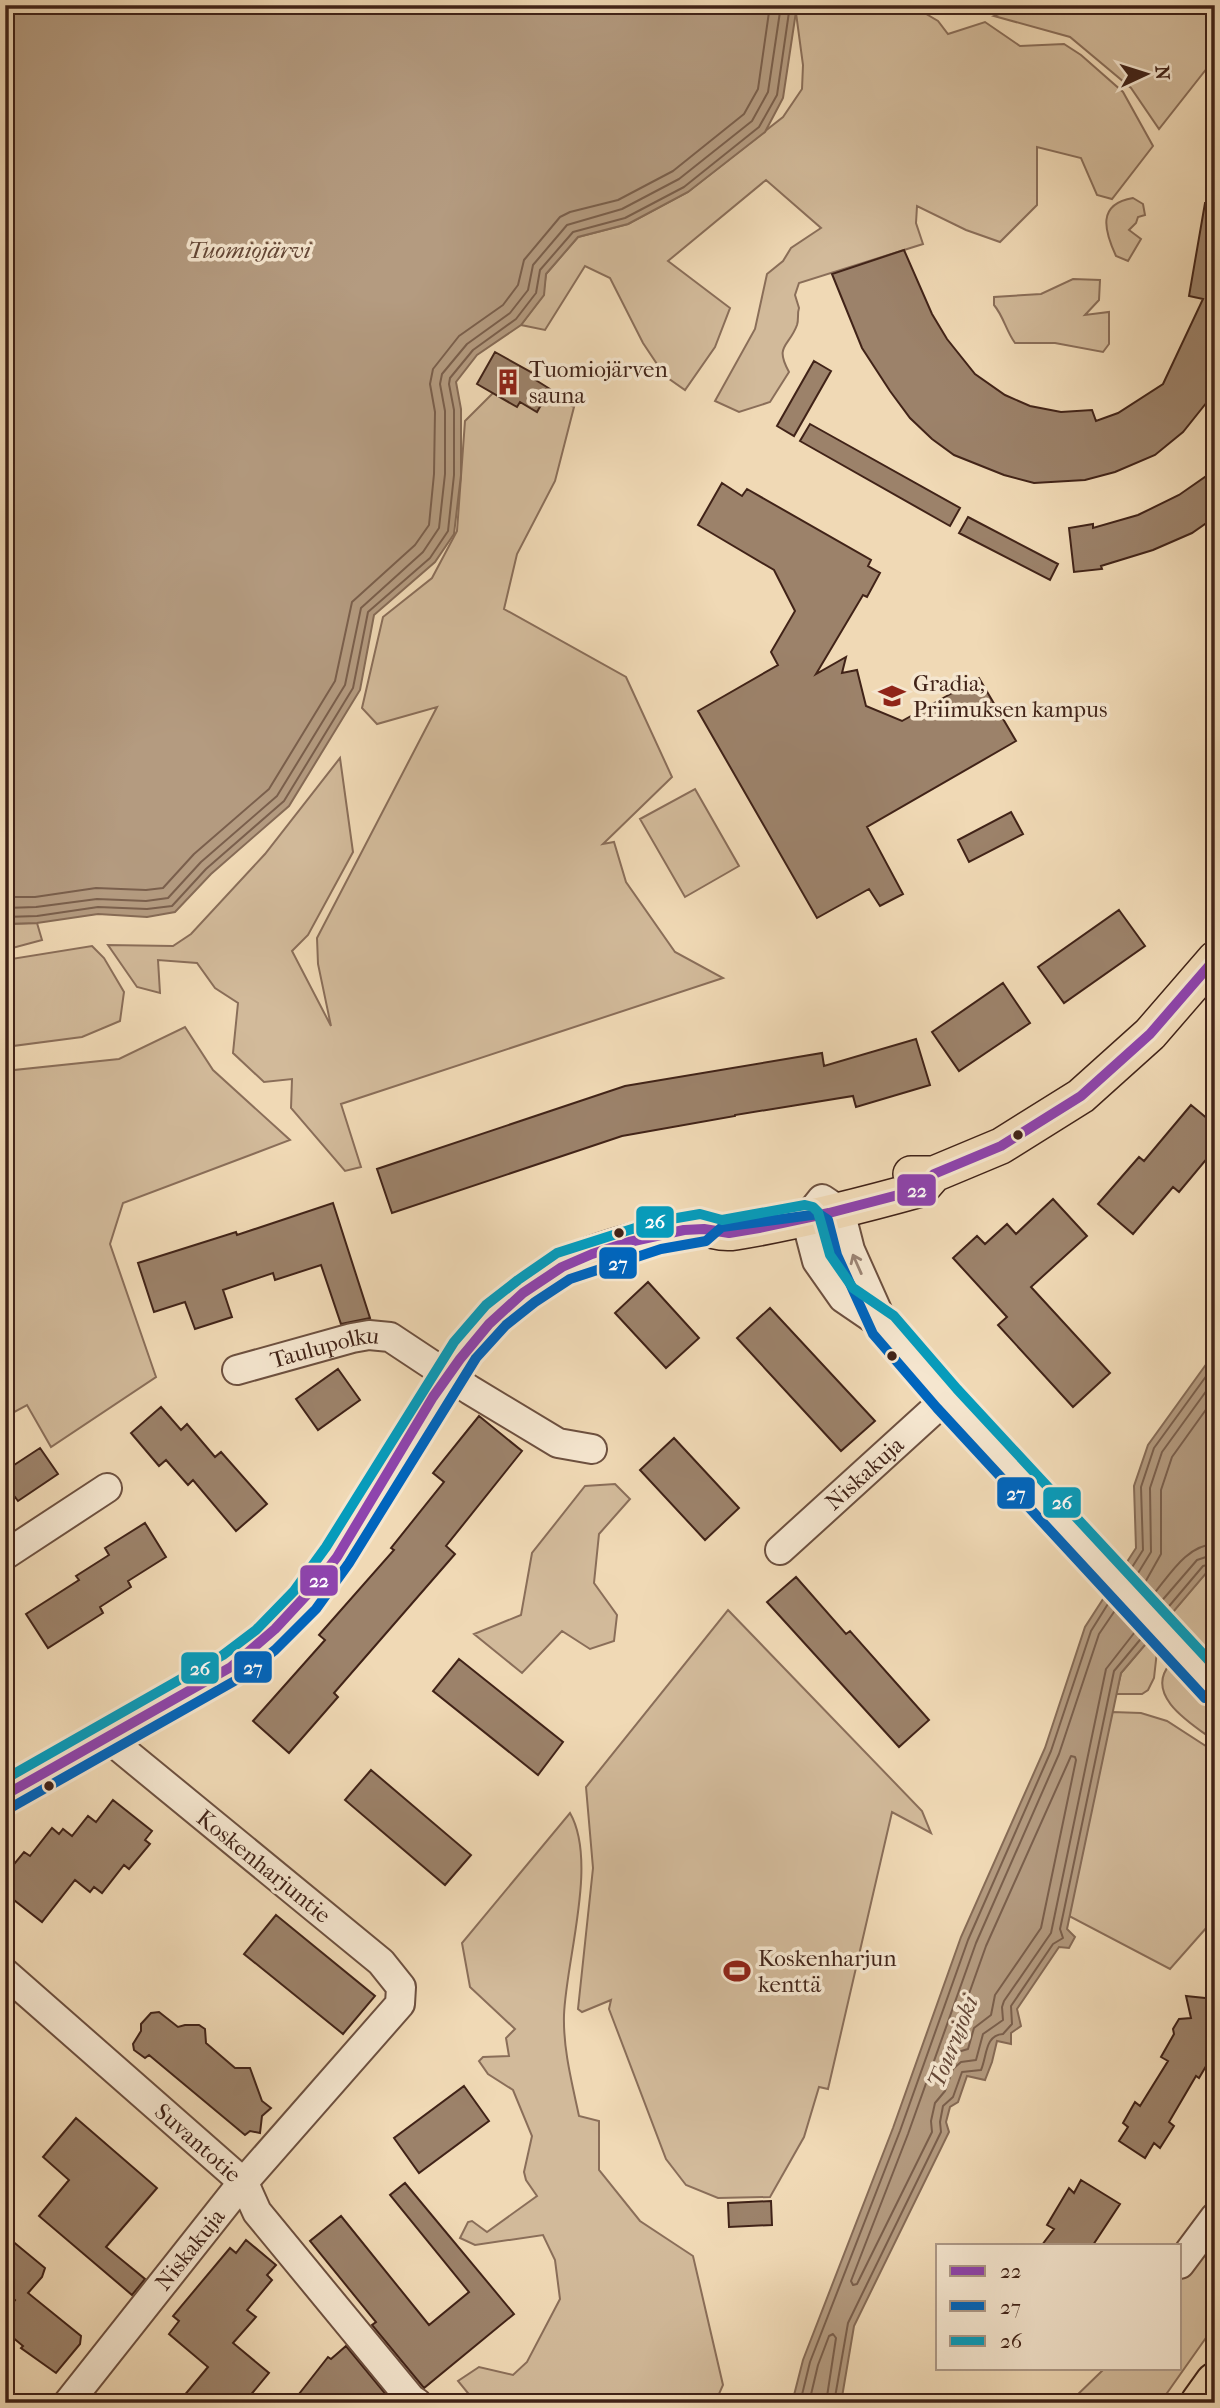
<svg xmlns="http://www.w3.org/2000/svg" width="1220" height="2408" viewBox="0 0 1220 2408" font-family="'IM FELL French Canon',serif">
<rect width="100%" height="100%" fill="#f0d9b5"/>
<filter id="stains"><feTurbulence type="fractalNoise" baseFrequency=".00286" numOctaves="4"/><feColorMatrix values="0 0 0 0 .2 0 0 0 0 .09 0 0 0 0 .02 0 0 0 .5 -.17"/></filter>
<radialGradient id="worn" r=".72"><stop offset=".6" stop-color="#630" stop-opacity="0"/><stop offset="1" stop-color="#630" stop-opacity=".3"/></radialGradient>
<!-- green -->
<path fill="#d2ba9a" stroke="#8a6e59" stroke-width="2" d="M797,5h114l27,16 10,13 37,-12 35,24 44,-2 17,11 42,37 30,54 -41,53 -15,-4 -16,-37 -44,-11v58l-37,37 -34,-12 -49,-24 -1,17 7,21 -124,39 -4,12 4,13c-2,6 0,11 -2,17 -8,22 -23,20 -8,47l-19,30 -31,10 -24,-11 40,-72 12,-55 16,-13 8,-13 30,-20 -55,-48 -98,81 62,47 -15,39 -30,43 -20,-14 -22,-33 -33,-65 -25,-12 -40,64 -24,-5 22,-30 3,-21 32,-37 50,-13 60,-32 95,-75 19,-28 1,-24 -7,-52z
M1020,5h195v53l-56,71 -28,-41 -61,-51 -76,-21z
M1133,198l10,6 2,11 -7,2 -2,6 -7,7 12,9 -13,22 -12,-5c-12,-26 -19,-52 17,-58z
M1073,279l27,1 -1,20 -14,15 24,-3v32l-6,8 -48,-9h-40c-9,-12 -11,-26 -21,-38v-8l47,-3z
M510,376l64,31 -19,74 -38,73 -13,55 122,68 46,100 -69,67 11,-2 12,40 49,70 48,26 -382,126 20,63 -16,4 -54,-63 1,-29 -28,3 -31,-29 5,-50 -23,-15 -18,-25 -39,-3 2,33 -23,-6 -29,-42 65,1 18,-12 74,-80 75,-96 13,94 -45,83 -16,16 39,75 -13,-62 -1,-26 120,-231 -60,17 -15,-16 21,-91 49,-39 25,-47 8,-110z
M695,789l44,77 -54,31 -45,-78z
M37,923l5,17 -37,10v-26z
M92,946l12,12 20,34 -4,29 -38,16 -77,10v-87z
M185,1027l28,43 77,70 -167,63 -13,41 46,133 -105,70 -24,-42 -22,12v-346l114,-12z
M615,1484l15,15 -31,35 -5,49 23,32 -3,26 -24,8 -28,-18 -40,42 -48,-39 47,-19 11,-62 53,-67z
M1215,1569v91l-44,-46 36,-43z
M728,1610l194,201 9,22 -39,-21 -64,277 -9,-2 -15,50 -34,60 -52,1 -32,-13 -20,-26 -57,-150 2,-9 -29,12 -4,-3 15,-141 -7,-81z
M1148,1641l9,10 -3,27 -6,12 -6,4h-26l5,-21z
M1170,1664l20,17 25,27v33c-22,-16 -72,-45 -45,-77z
M1112,1712l29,1 26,8 48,31v166l-45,51 -101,-53z
M570,1813c28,49 -4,146 -6,202 -1,34 8,68 15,101l20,5v49l41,51 53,35 30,129 -8,18h-239l-18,-22 21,-14 34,8 14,-13 33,-63 -5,-39 -12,-25 -68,10 -15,-7 8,-16 4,-1 15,11 50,-36 -11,-16 -2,-8 8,-36 -19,-46 -25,-16 -9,-13 4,-4 26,-1 -3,-18 9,-9 -45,-42 -8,-44z
M1215,2232v93l-55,78h-88l-1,-2 34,-33h75v-91z"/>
<!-- water -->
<path fill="#b49b80" stroke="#866b56" stroke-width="2" d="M5,5h792l-14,93 -18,34 -77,60 -60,32 -50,13 -32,37 -2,21 -23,30 -44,30 -21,27 5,27v66l-7,59 -19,28 -61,53 -14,75 -71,116 -78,68 -36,38 -28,5 -49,-3 -61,9 -32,1z
M1215,1352v217l-8,3 -86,101 -54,256 8,8 -6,11 -10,-1 -42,62 4,17 -10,7v11l-14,-3 -5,21 -7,18 -18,-4 -9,26 -8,5 -4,15 3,10 -95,194 -13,77h-49l11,-43 90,-232 68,-191 84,-189 40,-121 51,-79 -2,-62 14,-41z"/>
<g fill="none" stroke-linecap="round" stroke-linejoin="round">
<!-- shore -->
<path stroke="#7a5f4c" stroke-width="2" d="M5,897h30l61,-9 50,2 17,-2 31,-34 75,-65 66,-108 17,-79 63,-57 14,-20 5,-51 1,-62 -5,-28 3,-15 26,-33 44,-31 15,-20 6,-25 36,-43 10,-5 48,-12 55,-29 71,-57 14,-25 12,-84
M5,908l31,-1 61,-8 49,2 22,-3 33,-36 76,-66 68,-111 16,-77 62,-56 16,-24 6,-54v-63l-5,-27 2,-10 25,-30 43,-31 18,-23 5,-25 34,-40 55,-16 57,-30 73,-58 16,-29 13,-87
M5,917l32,-1 61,-9 49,2 25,-3 34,-37 78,-68 69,-113 15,-76 62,-54 18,-27 6,-56v-65l-5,-26 1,-6 23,-28 43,-31 20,-26 4,-23 33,-38 52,-14 59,-31 75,-60 18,-32 13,-90
M1129,1572l14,-22 -2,-63 13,-39 61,-84
M1135,1578l16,-26 -1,-64 12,-36 53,-73
M1143,1586l18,-32v-64l11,-33 43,-60
M1152,1596c17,-20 34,-51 63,-52
M1159,1604l38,-44 18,-6
M1118,1606l-19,28 -40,120 -83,189 -68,191 -57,147 2,4 4,-1 75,-152 -1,-11 4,-18 10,-12 8,-22 8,-7 15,-2 7,-26 20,-14 -1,-13 2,-6 47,-68 55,-264 32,-41
M1165,1611l38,-45 12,-3
M1071,1756l4,1 1,3 -35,168 -46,67 -4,20 -17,13 -6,21 -17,5 -2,-4 37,-104z
M800,2403l10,-41 90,-231 68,-191 83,-189 40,-120 20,-32
M809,2403l9,-38 11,-29 4,-2 3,4 -10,65
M834,2403l14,-80 93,-191 -1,-10 3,-16 10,-9 9,-25 19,-2c6,-14 4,-35 22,-36l9,-10 -1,-18 42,-62 10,-6 -3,-9 3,-14 51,-244 30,-36"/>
</g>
<!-- building -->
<path fill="#9c826a" stroke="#412318" stroke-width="2" d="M1205,203l10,1v188l-32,40 -28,23 -40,17 -30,8 -51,3 -30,-8 -50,-20 -22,-16 -22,-21 -20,-27 -28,-43 -30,-74 72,-24 28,64 15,25 28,35 30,21 25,11 31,6 31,-2 4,11 22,-8 45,-29 40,-85 -14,-3z
M495,352l41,23 -2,4 16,10 -13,23 -17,-10 -3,5 -40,-23z
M814,361l17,10 -37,65 -17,-10z
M810,424l150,84 -10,18 -150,-85z
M1215,470v47l-23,16 -39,17 -52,16 1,3 -28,3 -5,-44 24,-4v4l45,-13 41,-20z
M722,483l20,13 5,-7 124,71 -3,6 12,7 -13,24 -4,-2 -47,79 30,-17 -4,16 15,-3 9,36 36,15 77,-43 37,63 -149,86 36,67 -23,12 -11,-17 -52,29 -119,-207 80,-46 -7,-13 24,-41 -21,-41 -76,-45z
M968,517l90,47 -8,16 -91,-47z
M1011,812l12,22 -54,28 -11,-22z
M1119,910l26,36 -81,57 -26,-36z
M1003,983l27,40 -71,48 -27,-39z
M916,1039l14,46 -74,22 -3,-11 -118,19v1l-113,20 -230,77 -15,-44 248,-83 197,-33 2,13z
M1191,1105l24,20v24l-36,43 -6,-5 -40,47 -35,-30 41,-47 5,4z
M1053,1199l34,37 -56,51 79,86 -37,34 -75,-82 9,-8 -54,-59 24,-22 8,8 22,-20 9,10z
M333,1203l37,115 -29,6 -20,-59 -46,15 -2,-7 -50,17 9,27 -37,12 -10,-27 -31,10 -16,-49 98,-31 1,3z
M648,1282l51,56 -33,30 -51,-55z
M770,1308l105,113 -34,30 -104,-113z
M338,1369l22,31 -42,30 -22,-31z
M161,1407l20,23 6,-6 28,33 6,-5 46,52 -31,27 -43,-51 -5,5 -22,-25 -7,6 -28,-33z
M479,1416l43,35 -76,95 9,8 -121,139 4,4 -49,56 -36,-32 72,-81 -6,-5 75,-85 -3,-2 53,-66 -11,-9z
M674,1438l65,70 -34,32 -65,-70z
M40,1448l18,26 -40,27 -3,-4 -10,6v-32z
M145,1523l21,34 -38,24 3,6 -31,20 3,6 -55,35 -22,-34 53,-34 -3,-4 33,-21 -4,-7z
M796,1577l50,57 4,-3 79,89 -30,27 -132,-145z
M459,1659l104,83 -25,33 -105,-84z
M371,1770l100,85 -26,30 -100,-85z
M113,1800l39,31 -7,9 5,4 -21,25 -5,-4 -22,28 -8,-6 -4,5 -15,-12 -33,42 -37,-29v-18l19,-23 6,4 22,-28 7,6 4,-5 9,7 16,-20 8,6z
M276,1915l99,81 -32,38 -99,-80z
M1186,1996l19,2 10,6v47l-16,27 -3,-2 -27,46 5,4 -14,22 -6,-5 -9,15 -26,-17 9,-14 -5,-4 12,-21 5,4 28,-45 -7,-4 13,-23 -1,-5 6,-10 12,-1z
M159,2012l19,15 7,-2h14l6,4 1,14 29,25h15l12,33 9,7 -9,8 -2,17 -10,-2 -5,4 -96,-80 -4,3 -11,-8 -1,-6 8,-13v-7l10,-11z
M464,2086l25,35 -70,52 -25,-35z
M76,2118l81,70 -51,59 39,32 -13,16 -93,-79 30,-36 -26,-23z
M1081,2180l39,24 -27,41h-51l12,-16 -7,-4 22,-37 5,5z
M405,2183l109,131 -90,74 -52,-63 4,-3 -66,-81 31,-25 88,109 40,-33 -79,-97z
M771,2201l1,24 -43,2 -1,-24z
M5,2235l40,33 -3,9 -14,16 53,43 -1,8 -24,29 -35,-25 2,-2 -18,-15v-18l10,-13 -10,-9z
M246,2240l30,25 -9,10 5,5 -25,30 9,7 -23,26 36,30 -25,30h-66l30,-36 -39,-33 10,-13 -6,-5 57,-68 6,5z
M346,2346l47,57h-101l36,-46 3,2z"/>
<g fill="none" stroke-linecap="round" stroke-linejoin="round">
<!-- minor casing -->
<g stroke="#6d503f" stroke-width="32">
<g id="minor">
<path d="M884,1326l-34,-76 -10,-39 -18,-12 -16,20 11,42 26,37 41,28 63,72 268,290"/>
<path id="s1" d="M237,1370l115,-32 17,-3 21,2 80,53 88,53 34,6"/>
<path id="s2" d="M780,1550l167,-152"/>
<path d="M5,1555l102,-67"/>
<path id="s3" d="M5,1973l239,210 13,29 154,187 6,4"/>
<path d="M1180,2264l35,-47"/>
<path id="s4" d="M68,2403l167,-211 165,-188 1,-17 -20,-25 -273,-224"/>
</g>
</g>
<!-- major casing -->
<g stroke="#412318" stroke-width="38">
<path id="major" d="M911,1174h23l67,-28 80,-50 69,-62 65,-75
M5,1795l226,-128c41,-33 76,-68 106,-110 70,-100 112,-229 225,-290 32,-17 101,-37 137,-38 14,-1 19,6 36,3 63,-10 125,-26 186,-43l13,-15"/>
</g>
<!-- highway casing -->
<g stroke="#412318" stroke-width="42">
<path id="highway" d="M1200,2403l15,-21"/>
</g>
<!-- minor -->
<use href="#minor" stroke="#f5e6cf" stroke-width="28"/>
<!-- major -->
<use href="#major" stroke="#f0d9b5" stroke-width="35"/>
<!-- highway -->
<use href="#highway" stroke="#f0d9b5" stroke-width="38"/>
<!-- bus-1 casing -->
<g stroke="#f5e6cf" stroke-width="16">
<path id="bus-1" d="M5,1795l226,-128 44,-38 39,-42 23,-30 96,-160 27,-38 29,-35 34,-31 39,-26 30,-13 37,-12 55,-12 20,-1 25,4 30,-5 70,-15 92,-24 13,-15 67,-28 80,-50 69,-62 65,-75"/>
</g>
<!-- bus-2 casing -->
<g stroke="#f5e6cf" stroke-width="16">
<path id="bus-2" d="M12,1807l226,-128 37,-29 41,-41 33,-46 127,-205 30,-33 29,-23 35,-23 91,-30 45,-8 16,-14 97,-13 9,6 9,35 36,79 64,74 268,290"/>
</g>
<!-- bus-3 casing -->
<g stroke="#f5e6cf" stroke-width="16">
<path id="bus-3" d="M5,1779l218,-124 33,-25 38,-39 32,-44 128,-205 32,-37 32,-25 39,-27 97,-31 46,-8 22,6 83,-15 8,2 5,5 12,43 23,33 41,28 63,73 258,278"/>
</g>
<!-- bus-1 -->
<use href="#bus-1" stroke="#8e44ad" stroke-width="10"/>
<!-- bus-2 -->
<use href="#bus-2" stroke="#0065bd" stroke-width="10"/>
<!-- bus-3 -->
<use href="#bus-3" stroke="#069cbc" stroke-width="10"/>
</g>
<!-- one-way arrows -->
<defs><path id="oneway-shaft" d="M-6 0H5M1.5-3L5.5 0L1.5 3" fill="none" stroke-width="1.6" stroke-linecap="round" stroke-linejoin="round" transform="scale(1.75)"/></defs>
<use stroke="#9b8474" href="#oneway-shaft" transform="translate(857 1264) rotate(-114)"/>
<!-- icons -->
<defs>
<g id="building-bare" transform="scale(2.1)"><path d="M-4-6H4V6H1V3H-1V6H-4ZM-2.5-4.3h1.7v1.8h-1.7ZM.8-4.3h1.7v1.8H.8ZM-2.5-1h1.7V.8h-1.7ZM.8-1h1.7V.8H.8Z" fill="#8f2418" stroke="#f5e6cf" stroke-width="2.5" paint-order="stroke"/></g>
<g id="university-bare" transform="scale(2.1)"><path d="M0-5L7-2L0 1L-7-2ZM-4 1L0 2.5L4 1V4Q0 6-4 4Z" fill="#8f2418" stroke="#f5e6cf" stroke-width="2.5" paint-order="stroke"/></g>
<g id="stadium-bare" transform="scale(2.1)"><path d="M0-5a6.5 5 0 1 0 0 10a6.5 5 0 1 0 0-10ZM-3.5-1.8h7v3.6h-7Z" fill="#8f2418" stroke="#f5e6cf" stroke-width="2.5" paint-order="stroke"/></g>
</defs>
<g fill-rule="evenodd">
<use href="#building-bare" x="508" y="382"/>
<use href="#university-bare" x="892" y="696"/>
<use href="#stadium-bare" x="737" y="1971"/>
</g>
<!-- markers -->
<g fill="#412318" stroke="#f5e6cf" stroke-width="2.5">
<circle cx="1018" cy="1135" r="6"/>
<circle cx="619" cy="1233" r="6"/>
<circle cx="892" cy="1356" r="6"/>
<circle cx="49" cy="1786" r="6"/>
</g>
<g text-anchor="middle" stroke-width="7" stroke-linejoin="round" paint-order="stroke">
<!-- poi labels -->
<g font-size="23" fill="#412318" stroke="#f5e6cf" text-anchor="start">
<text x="529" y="377">Tuomiojärven<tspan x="529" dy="26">sauna</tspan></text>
<text x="913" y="691">Gradia,<tspan x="913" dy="26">Priimuksen kampus</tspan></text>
<text x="758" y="1966">Koskenharjun<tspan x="758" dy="26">kenttä</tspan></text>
</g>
<!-- street labels -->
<g font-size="23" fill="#412318" stroke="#f5e6cf">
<text dy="8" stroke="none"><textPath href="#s1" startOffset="91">Taulupolku</textPath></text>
<text dy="8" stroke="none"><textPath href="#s2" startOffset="114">Niskakuja</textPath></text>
<text transform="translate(264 1866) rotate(39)" y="8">Koskenharjuntie</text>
<text dy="8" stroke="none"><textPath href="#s3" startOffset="257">Suvantotie</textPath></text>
<text dy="8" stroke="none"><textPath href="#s4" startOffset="196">Niskakuja</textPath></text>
</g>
<!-- water labels -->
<g font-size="24" font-style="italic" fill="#644737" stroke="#f5e6cf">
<text x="249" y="258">Tuomiojärvi</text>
<text transform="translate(953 2042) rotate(-68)" y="8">Tourujoki</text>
</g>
</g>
<g stroke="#f5e6cf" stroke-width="2.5">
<rect x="896" y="1173" width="41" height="34" rx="7" fill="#8e44ad"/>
<rect x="635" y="1205" width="40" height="34" rx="7" fill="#069cbc"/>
<rect x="598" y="1246" width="40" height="34" rx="7" fill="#0065bd"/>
<rect x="996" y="1476" width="40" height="34" rx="7" fill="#0065bd"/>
<rect x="1042" y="1486" width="40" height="33" rx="7" fill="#069cbc"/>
<rect x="299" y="1564" width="40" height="33" rx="7" fill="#8e44ad"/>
<rect x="233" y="1650" width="40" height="34" rx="7" fill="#0065bd"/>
<rect x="180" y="1651" width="40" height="34" rx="7" fill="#069cbc"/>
</g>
<g font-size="19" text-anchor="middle" font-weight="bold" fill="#fff">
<text x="917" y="1197">22</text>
<text x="655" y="1228">26</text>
<text x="618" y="1270">27</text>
<text x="1016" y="1500">27</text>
<text x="1062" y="1509">26</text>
<text x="319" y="1587">22</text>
<text x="253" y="1674">27</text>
<text x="200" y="1675">26</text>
</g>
<!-- margin -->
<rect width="1220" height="2408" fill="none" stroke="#f0d9b5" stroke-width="28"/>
<rect x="7" y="7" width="1206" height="2394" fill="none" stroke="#412318" stroke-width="3.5"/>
<rect x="14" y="14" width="1192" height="2380" fill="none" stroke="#412318" stroke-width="2"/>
<!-- legend -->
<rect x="936" y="2244" width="245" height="126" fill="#f5e6cf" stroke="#ad9886" stroke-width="2"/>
<rect x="950" y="2266" width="35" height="10" fill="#8e44ad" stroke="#ad9886" stroke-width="2"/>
<text x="1000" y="2278" font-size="21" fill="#412318">22</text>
<rect x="950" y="2301" width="35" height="10" fill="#0065bd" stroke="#ad9886" stroke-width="2"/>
<text x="1000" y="2314" font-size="21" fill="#412318">27</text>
<rect x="950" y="2336" width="35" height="10" fill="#069cbc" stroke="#ad9886" stroke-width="2"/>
<text x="1000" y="2348" font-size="21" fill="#412318">26</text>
<!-- north arrow -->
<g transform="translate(1146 74) rotate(86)" stroke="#f5e6cf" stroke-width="5" paint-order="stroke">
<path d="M0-5L12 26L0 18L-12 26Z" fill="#412318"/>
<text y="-10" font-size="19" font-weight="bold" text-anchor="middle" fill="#412318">N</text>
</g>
<rect width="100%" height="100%" filter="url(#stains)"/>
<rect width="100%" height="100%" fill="url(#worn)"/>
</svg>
